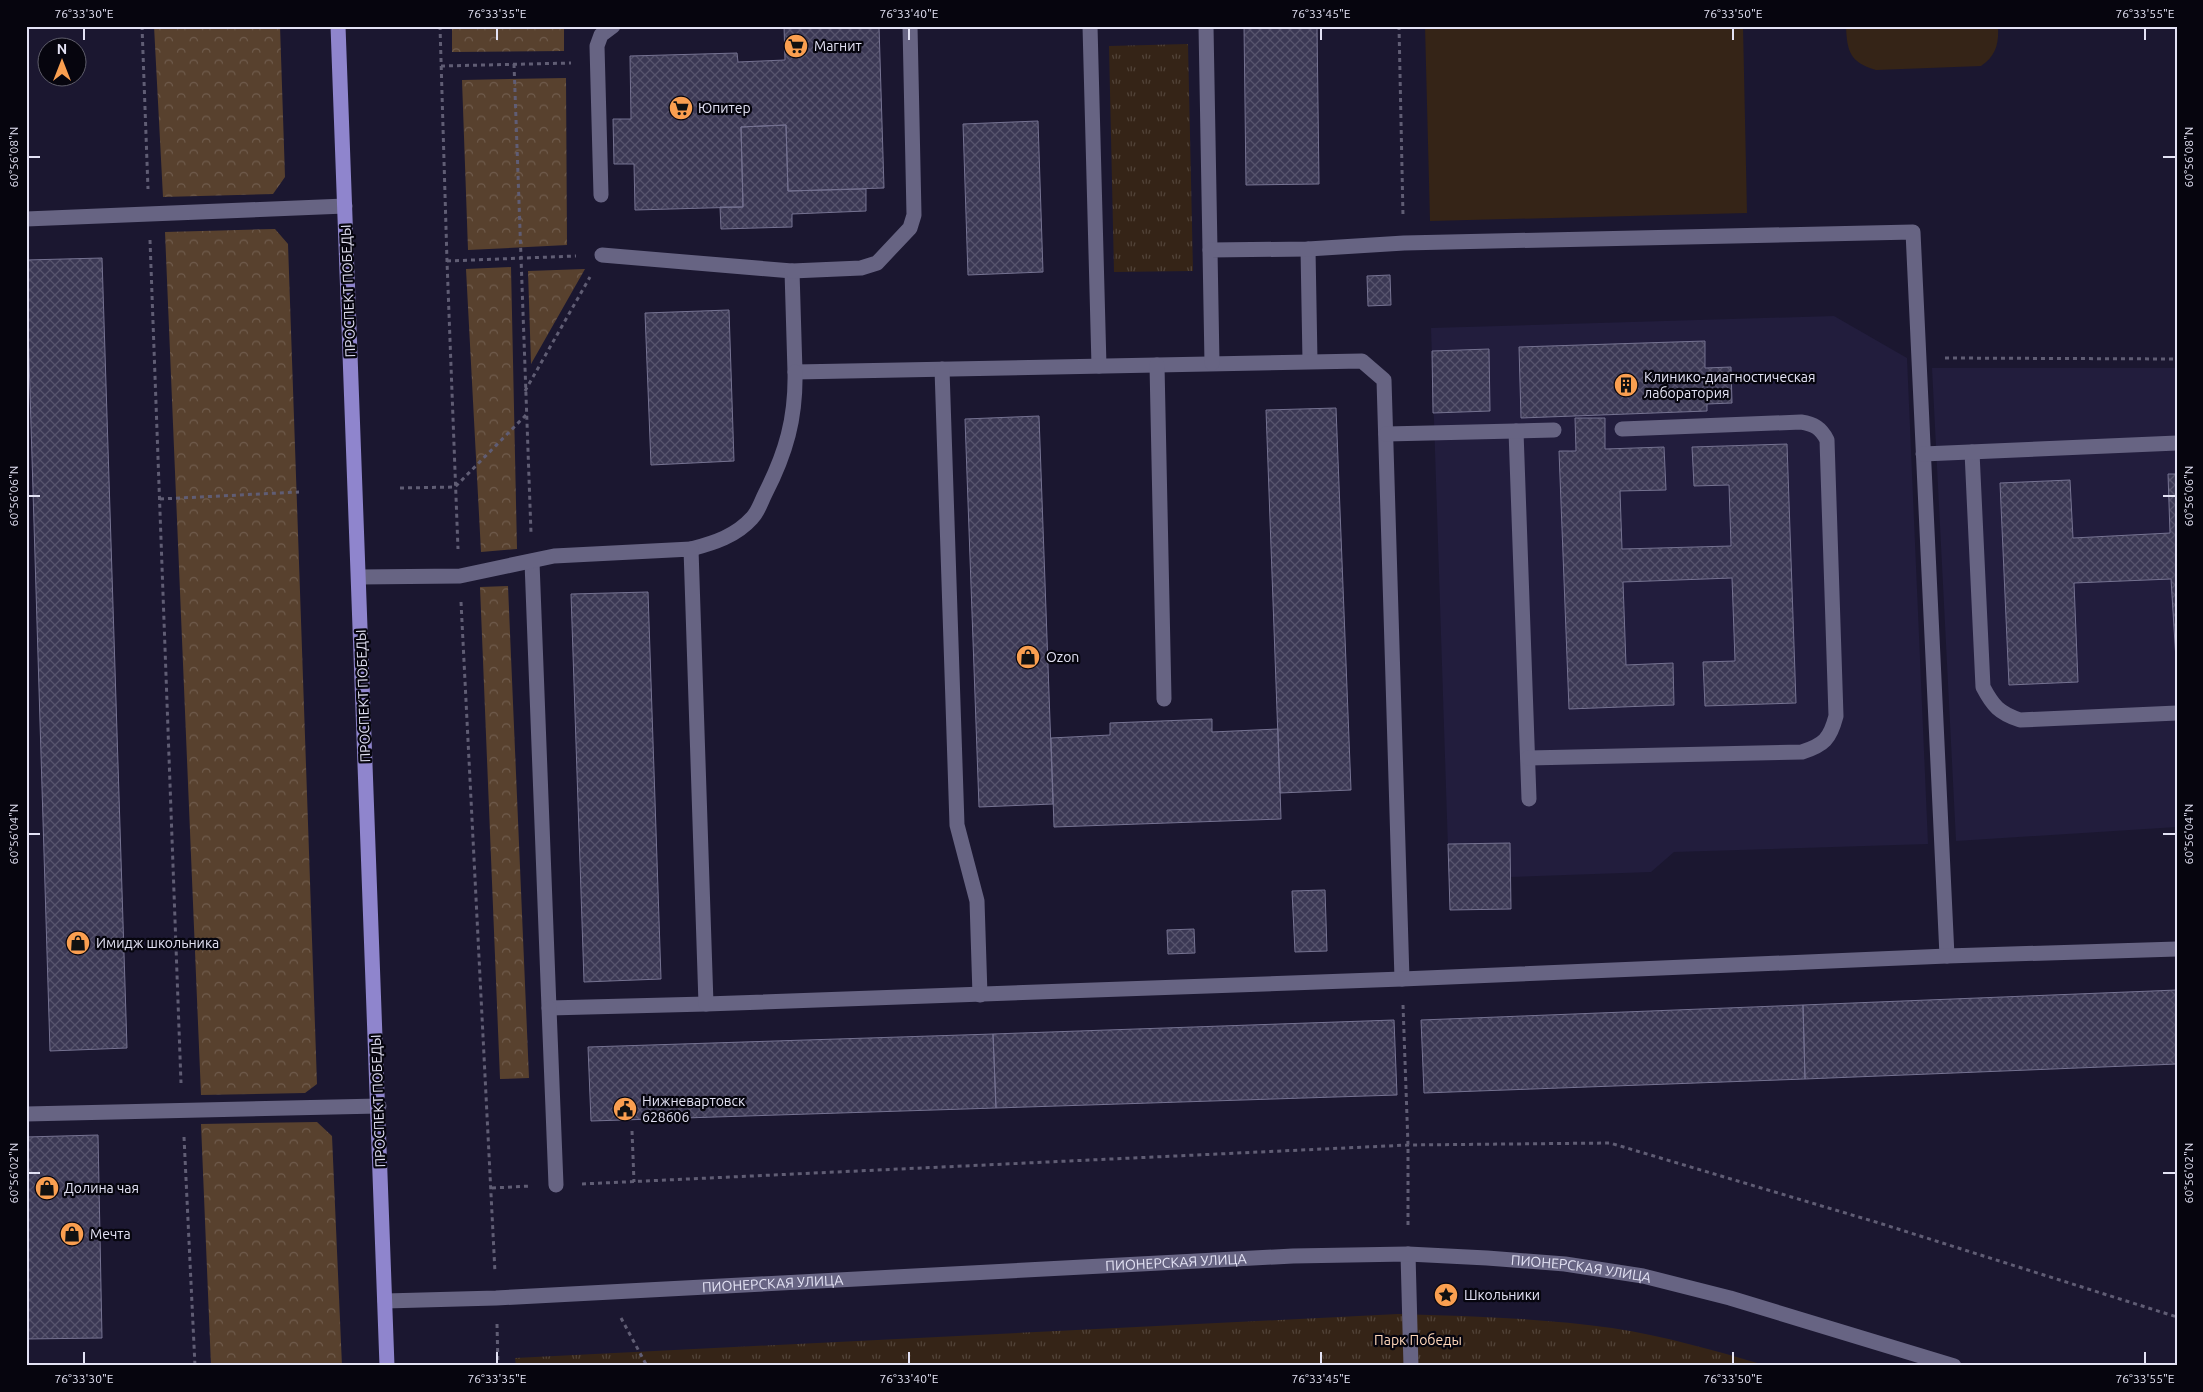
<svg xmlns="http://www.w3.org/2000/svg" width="2203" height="1392" viewBox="0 0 2203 1392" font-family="Ubuntu,sans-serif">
<defs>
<pattern id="grass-tufts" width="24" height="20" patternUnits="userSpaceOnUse" patternTransform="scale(1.25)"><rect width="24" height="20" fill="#352417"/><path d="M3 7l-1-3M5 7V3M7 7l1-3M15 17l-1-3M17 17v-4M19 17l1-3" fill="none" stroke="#524439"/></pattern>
<pattern id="forest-crowns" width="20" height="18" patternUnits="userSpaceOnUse" patternTransform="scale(1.25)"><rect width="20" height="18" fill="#58412e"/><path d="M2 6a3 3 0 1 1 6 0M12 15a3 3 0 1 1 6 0" fill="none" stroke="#705c4d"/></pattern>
<pattern id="building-cross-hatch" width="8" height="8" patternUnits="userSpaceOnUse" patternTransform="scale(1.25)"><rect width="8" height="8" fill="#3b3854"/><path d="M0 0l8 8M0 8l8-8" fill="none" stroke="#57546d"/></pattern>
</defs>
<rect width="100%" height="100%" fill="#1b1730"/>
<!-- built -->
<path fill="#221d3d" d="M1834,316l73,42 21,486 -254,8 -23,20 -141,5 1,32 -61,1 -19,-582z
M1932,368h245v459l-221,14z"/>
<!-- grass -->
<path fill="url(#grass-tufts)" d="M1188,44l5,227 -79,1 -5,-226z
M1398,1314c71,2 143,4 214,14 53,8 104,23 156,38h-1252l-1,-8z"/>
<!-- forest -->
<path fill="url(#forest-crowns)" d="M154,26h126l5,151 -12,17 -110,3z
M452,26h112v25l-112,1z
M566,78l1,167 -99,5 -6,-170z
M275,229l13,15 29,840 -12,9 -104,2 -36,-863z
M511,267l6,282 -36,3 -15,-283z
M585,269l-54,95 -3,-93z
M508,586l21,492 -29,1 -20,-492z
M317,1122l15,14 10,230h-131l-10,-242z"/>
<!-- garden -->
<path fill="#352417" d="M1425,26h318l4,187 -317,8z
M1846,26h152c1,18 -2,30 -17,40l-105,4c-26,-8 -29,-18 -30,-44z"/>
<!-- building -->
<path fill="url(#building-cross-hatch)" stroke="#757291" d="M784,26h95l5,162 -96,3 -2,-66 -45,2 2,80 -108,3 -1,-46h-20l-1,-45h18l-1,-63 107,-3 1,9 47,-2z
M1244,26h73l2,158 -73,1z
M1038,121l5,151 -75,3 -5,-151z
M786,125l2,66 78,-2v22l-74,3v13l-71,2 -1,-22h23l-2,-80z
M102,258l25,790 -77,3 -24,-791z
M1390,275l1,30 -23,1 -1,-30z
M729,310l5,151 -83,4 -6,-152z
M1705,341v27l26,-1 1,36 -25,1v7l-186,7 -2,-71z
M1489,349l1,62 -57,2 -1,-62z
M1336,408l15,382 -71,3 -14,-383z
M1039,416l14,388 -74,3 -14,-388z
M1575,418h30v31l59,-2 2,43 -46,1 2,58 109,-3 -2,-61 -35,1 -2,-39 95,-3 9,259 -91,3 -2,-44 32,-1 -3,-83 -109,4 3,83 47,-2 1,42 -105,4 -10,-258h17z
M2168,474h9v202l-6,-97 -97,4 4,99 -69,3 -9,-202 70,-3 3,58 97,-5z
M648,592l13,387 -77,3 -13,-388z
M1212,719v13l66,-3 3,90 -227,8 -3,-89 59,-3v-12z
M1510,843l1,66 -61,1 -2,-66z
M1325,890l2,61 -32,1 -3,-61z
M1194,929l1,24 -27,1 -1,-24z
M2177,990v74l-372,15 -2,-74z
M1803,1005l2,74 -381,14 -3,-73z
M1394,1020l3,75 -401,13 -3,-74z
M993,1034l3,74 -405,13 -3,-74z
M98,1135l4,203 -76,1v-202z"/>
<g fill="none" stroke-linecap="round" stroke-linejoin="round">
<!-- path -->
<path stroke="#605d74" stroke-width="3" stroke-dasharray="4 4" stroke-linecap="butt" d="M142,26l6,163
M440,26l7,235 11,288
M1399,26l4,190
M514,64l17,469
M441,66l130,-3
M150,240l31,843
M447,261l129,-5
M1945,358l232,1
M525,391l65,-114
M400,488l55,-1 71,-72
M160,499l139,-7
M461,602l34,671
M1403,1005l5,140v84
M632,1131l2,51
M184,1137l11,229
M582,1184l826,-39 202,-2 269,80 298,94
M492,1188l39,-2
M621,1318l26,48
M497,1324l1,42"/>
<!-- minor -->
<g stroke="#676483" stroke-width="15">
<path d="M1090,26l9,340"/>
<path d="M1206,26l4,224"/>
<path d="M601,195l-4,-149 4,-11 12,-9"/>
<path d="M26,219l319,-13"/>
<path d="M1308,249l2,112"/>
<path d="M602,255l190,16 3,101 567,-11 22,19 18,599"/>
<path d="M792,271l69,-3 16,-5 33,-35 4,-13 -4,-189"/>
<path d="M1212,363l-2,-113 98,-1 96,-6 509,-11 34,724"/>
<path d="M1157,365l7,334"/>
<path d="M942,369l15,456 20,76 3,94"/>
<path d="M1516,431l13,368"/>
<path d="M1386,434l168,-4"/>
<path d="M1972,452l11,235c10,19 16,26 37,33l157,-7"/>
<path d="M1923,454l254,-11"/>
<path d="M691,549c23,-6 45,-13 61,-31 6,-6 9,-16 13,-24 21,-41 31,-76 30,-122"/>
<path d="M532,562l17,446 157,-4"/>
<path d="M359,577l101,-1 94,-20 137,-7 15,455 696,-25 545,-23 230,-7"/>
<path d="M1528,758l274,-6c22,-7 28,-13 34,-36l-9,-276c-6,-12 -13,-16 -26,-18l-179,7"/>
<path d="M549,1008l7,177"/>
<path d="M26,1114l353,-8"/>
<path d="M1408,1254l3,112"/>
<path id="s1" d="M385,1301l111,-3 797,-42 115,-2 79,4 78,6 78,12 87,22 224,68"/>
</g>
<!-- major -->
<path stroke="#8f85cd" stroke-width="15" d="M338,26l49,1340"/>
</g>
<!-- ticks -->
<path fill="none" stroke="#e3e2f4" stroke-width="2" d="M84,28v12M497,28v12M909,28v12M1321,28v12M1733,28v12M2145,28v12M28,157h12M2163,157h13M28,496h12M2163,496h13M28,834h12M2163,834h13M28,1173h12M2163,1173h13M84,1352v12M497,1352v12M909,1352v12M1321,1352v12M1733,1352v12M2145,1352v12"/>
<!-- icons -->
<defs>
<g id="supermarket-disc" transform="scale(1.25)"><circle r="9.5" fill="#fa9f50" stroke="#06050e"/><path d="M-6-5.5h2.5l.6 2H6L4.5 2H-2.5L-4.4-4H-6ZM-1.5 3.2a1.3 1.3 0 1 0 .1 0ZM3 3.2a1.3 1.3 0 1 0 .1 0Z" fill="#111"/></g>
<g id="building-disc" transform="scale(1.25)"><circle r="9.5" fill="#fa9f50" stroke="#06050e"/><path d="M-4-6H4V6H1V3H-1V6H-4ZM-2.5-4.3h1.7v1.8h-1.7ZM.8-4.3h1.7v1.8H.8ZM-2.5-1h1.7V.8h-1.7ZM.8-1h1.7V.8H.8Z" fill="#111"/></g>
<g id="shop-disc" transform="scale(1.25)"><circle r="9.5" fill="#fa9f50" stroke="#06050e"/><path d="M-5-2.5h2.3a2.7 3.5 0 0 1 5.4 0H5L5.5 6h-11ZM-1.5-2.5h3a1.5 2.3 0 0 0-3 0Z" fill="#111"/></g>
<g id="civic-disc" transform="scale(1.25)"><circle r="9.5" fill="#fa9f50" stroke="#06050e"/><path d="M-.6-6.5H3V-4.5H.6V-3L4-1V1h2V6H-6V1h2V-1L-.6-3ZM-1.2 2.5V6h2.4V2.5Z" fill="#111"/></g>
<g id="sight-disc" transform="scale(1.25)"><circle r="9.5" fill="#fa9f50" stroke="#06050e"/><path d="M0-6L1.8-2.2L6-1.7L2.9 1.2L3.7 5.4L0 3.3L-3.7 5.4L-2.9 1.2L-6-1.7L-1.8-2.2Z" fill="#111"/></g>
</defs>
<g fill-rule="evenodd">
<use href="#supermarket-disc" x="796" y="46"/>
<use href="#supermarket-disc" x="681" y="108"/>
<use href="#building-disc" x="1626" y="385"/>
<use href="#shop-disc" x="1028" y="657"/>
<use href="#shop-disc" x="78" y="943"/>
<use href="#civic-disc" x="625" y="1109"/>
<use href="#shop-disc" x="47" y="1188"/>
<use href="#shop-disc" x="72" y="1234"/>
<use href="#sight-disc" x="1446" y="1295"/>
</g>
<g text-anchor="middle" stroke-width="4.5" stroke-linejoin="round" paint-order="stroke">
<!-- poi labels -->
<g font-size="14" fill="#e3e2f4" stroke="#06050e" text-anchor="start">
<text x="814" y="51">Магнит</text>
<text x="698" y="113">Юпитер</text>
<text x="1644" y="382">Клинико-диагностическая<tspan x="1644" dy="16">лаборатория</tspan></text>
<text x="1046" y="662">Ozon</text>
<text x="96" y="948">Имидж школьника</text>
<text x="642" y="1106">Нижневартовск<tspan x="642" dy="16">628606</tspan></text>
<text x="64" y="1193">Долина чая</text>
<text x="90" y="1239">Мечта</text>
<text x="1464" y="1300">Школьники</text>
</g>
<!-- street labels -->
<g font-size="14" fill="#e3e2f4" stroke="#06050e">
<text transform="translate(348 291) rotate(-92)" y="5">ПРОСПЕКТ ПОБЕДЫ</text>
<text transform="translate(363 696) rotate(-92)" y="5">ПРОСПЕКТ ПОБЕДЫ</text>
<text transform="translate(378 1101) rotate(-92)" y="5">ПРОСПЕКТ ПОБЕДЫ</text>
<text dy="5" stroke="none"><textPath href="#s1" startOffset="792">ПИОНЕРСКАЯ УЛИЦА</textPath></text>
<text dy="5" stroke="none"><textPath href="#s1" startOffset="1198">ПИОНЕРСКАЯ УЛИЦА</textPath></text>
<text dy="5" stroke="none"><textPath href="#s1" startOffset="388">ПИОНЕРСКАЯ УЛИЦА</textPath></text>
</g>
<!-- park labels -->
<g font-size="14" fill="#ffd7ba" stroke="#06050e">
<text x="1418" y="1345">Парк Победы</text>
</g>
</g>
<!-- border -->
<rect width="2203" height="1392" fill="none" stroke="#06050e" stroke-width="55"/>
<!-- north arrow -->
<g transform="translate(62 62)"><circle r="24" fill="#06050e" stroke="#5e5d6a"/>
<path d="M0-4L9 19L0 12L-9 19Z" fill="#fa9f50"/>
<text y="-8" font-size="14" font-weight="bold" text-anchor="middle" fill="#e3e2f4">N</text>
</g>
<rect x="28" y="28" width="2148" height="1336" fill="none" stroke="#e3e2f4" stroke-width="2"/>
<g font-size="12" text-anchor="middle" fill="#e3e2f4">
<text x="84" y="18">76°33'30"E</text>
<text x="497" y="18">76°33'35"E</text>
<text x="909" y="18">76°33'40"E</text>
<text x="1321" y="18">76°33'45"E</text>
<text x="1733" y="18">76°33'50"E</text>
<text x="2145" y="18">76°33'55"E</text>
<text transform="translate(14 157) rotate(-90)" y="4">60°56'08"N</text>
<text transform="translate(2189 157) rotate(-90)" y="4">60°56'08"N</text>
<text transform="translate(14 496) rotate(-90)" y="4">60°56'06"N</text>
<text transform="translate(2189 496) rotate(-90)" y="4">60°56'06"N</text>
<text transform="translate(14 834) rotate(-90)" y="4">60°56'04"N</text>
<text transform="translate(2189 834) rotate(-90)" y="4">60°56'04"N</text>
<text transform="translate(14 1173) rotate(-90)" y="4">60°56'02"N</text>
<text transform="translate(2189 1173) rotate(-90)" y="4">60°56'02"N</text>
<text x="84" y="1383">76°33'30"E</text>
<text x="497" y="1383">76°33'35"E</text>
<text x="909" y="1383">76°33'40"E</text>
<text x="1321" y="1383">76°33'45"E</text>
<text x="1733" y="1383">76°33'50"E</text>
<text x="2145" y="1383">76°33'55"E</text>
</g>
</svg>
